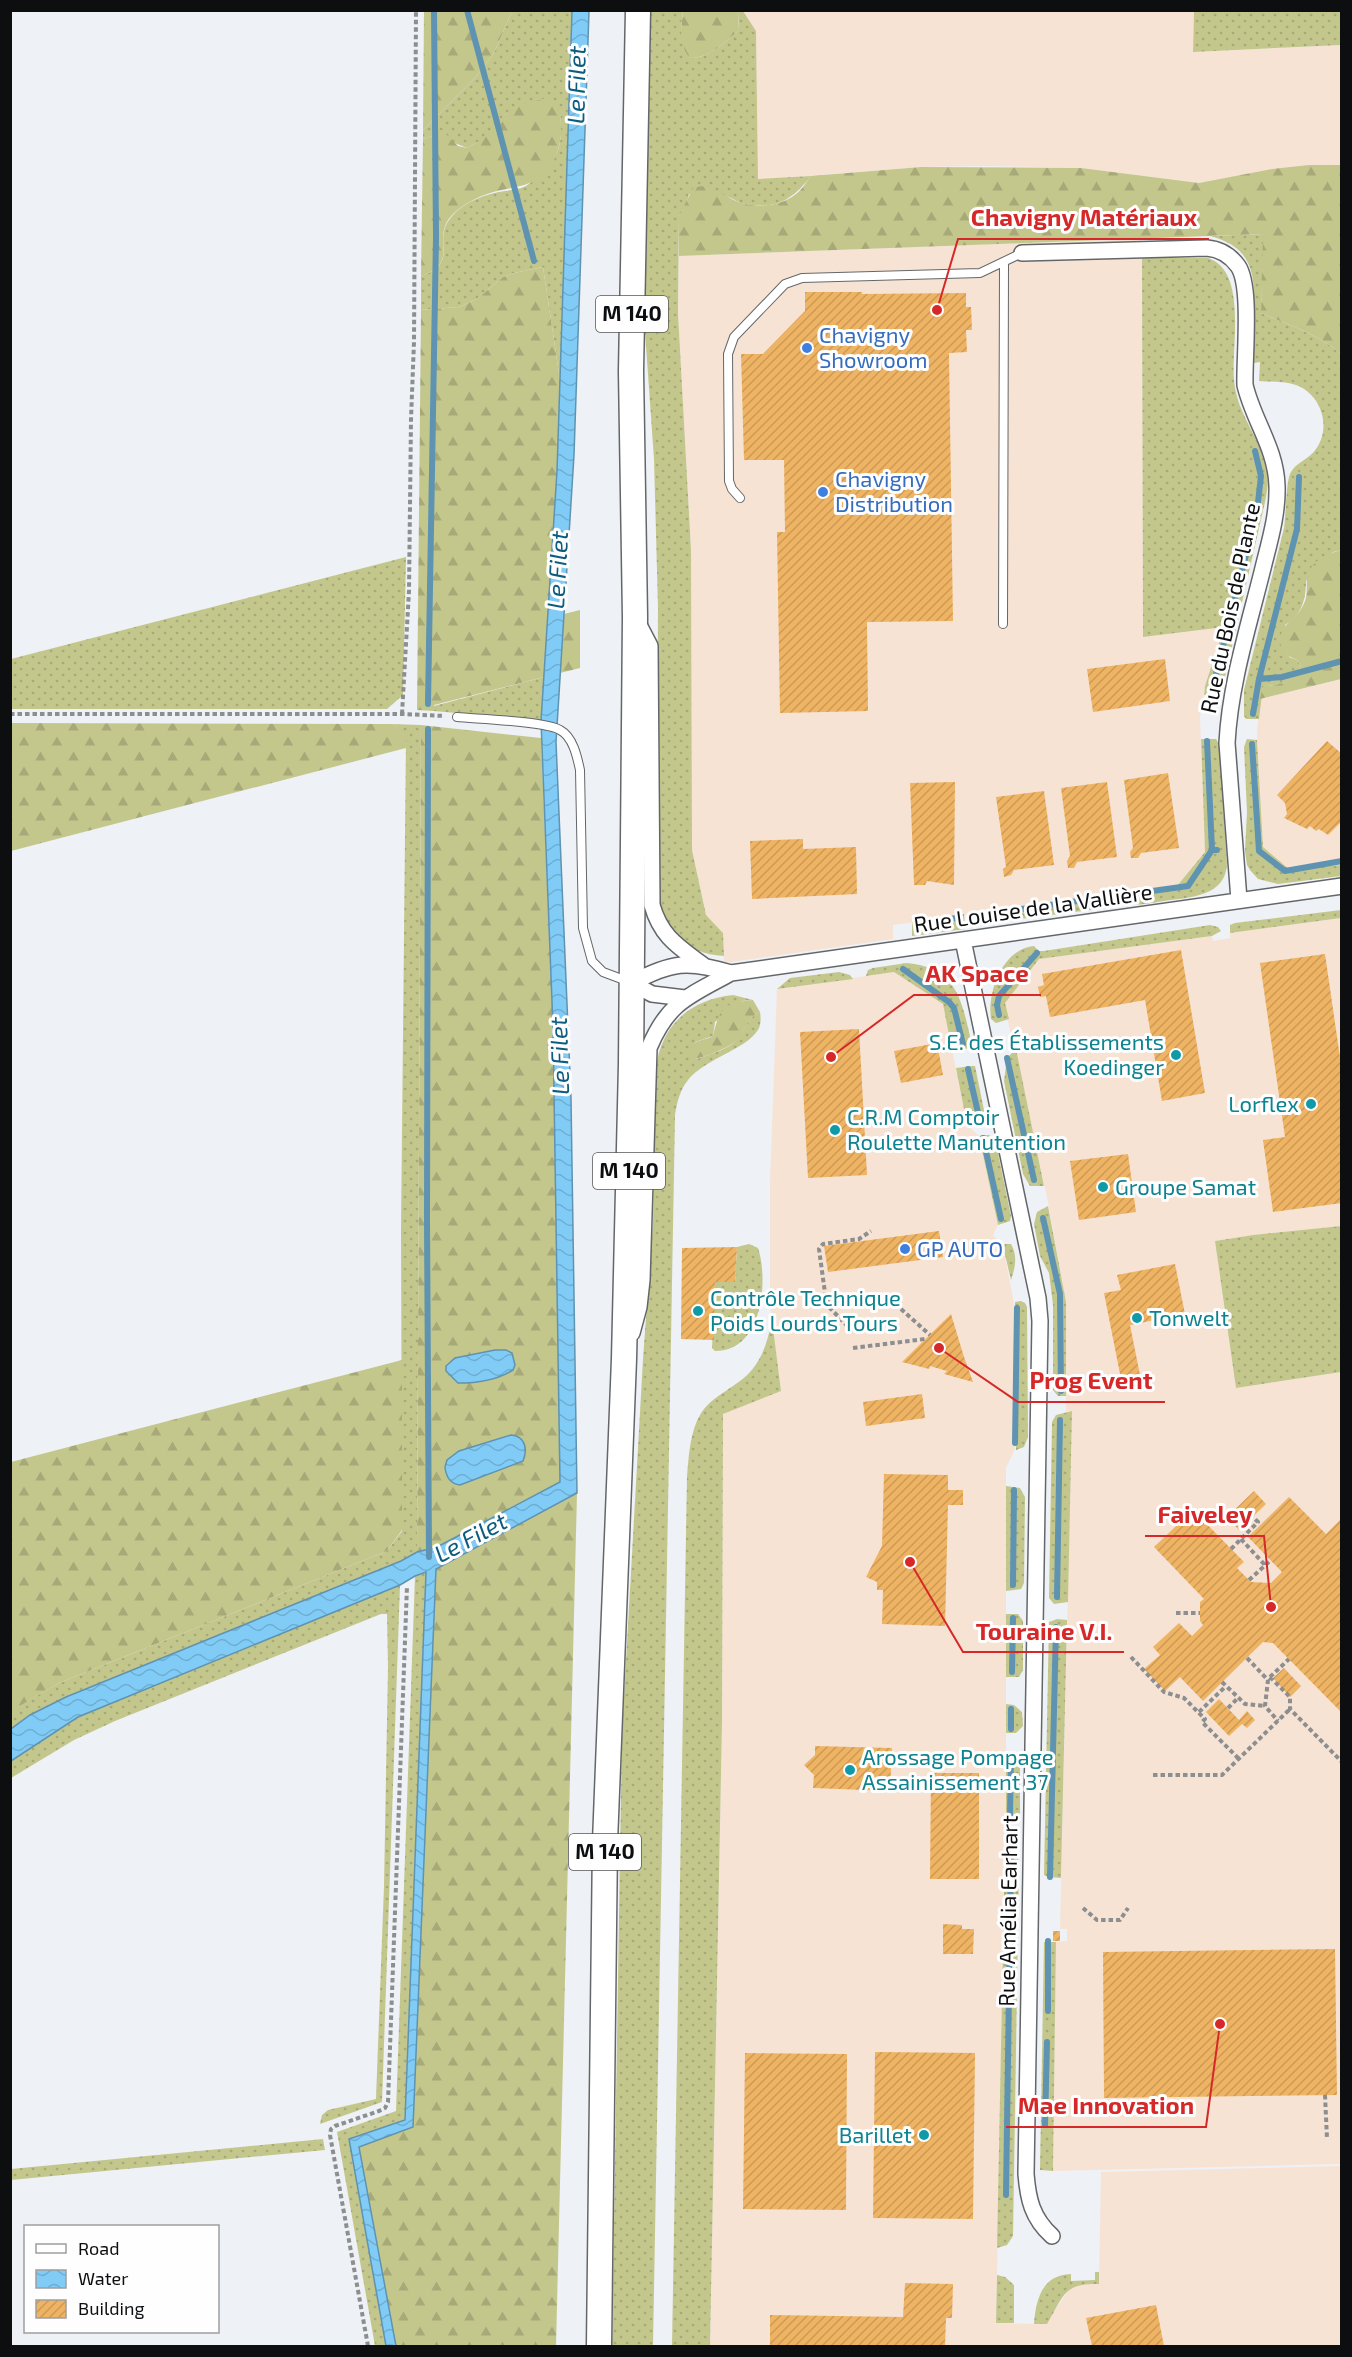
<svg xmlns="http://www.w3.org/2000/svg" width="1352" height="2357" viewBox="0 0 1352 2357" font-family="'Exo 2',sans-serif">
<defs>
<pattern id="grass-dots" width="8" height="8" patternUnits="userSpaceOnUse" patternTransform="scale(1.5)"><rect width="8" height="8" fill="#c4c78c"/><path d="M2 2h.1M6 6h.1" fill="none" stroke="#a7aa78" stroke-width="1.8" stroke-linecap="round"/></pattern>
<pattern id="forest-firs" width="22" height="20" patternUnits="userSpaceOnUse" patternTransform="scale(1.5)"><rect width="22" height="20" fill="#c4c78c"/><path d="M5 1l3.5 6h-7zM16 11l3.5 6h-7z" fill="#a7aa78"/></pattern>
<pattern id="water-waves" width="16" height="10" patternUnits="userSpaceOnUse" patternTransform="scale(1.5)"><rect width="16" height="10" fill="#81ccf7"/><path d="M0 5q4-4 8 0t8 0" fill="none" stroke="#6eaed3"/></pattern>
<pattern id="building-hatch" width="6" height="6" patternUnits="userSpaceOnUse" patternTransform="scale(1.5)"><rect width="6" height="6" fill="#efb463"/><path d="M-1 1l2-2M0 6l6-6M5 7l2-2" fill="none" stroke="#cc9a55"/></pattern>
</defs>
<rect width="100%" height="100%" fill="#eef1f5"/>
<!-- industrial -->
<path fill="#f7e3d4" d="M743,11h451l-1,41 148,-7v120h-32l-110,18 -118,-15 -94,-2 -66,1 -163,13 -2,-149z
M1142,238l1,399 82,-11 -20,60 -5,31 5,135 -28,34 -284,39v14l-169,24 -1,-30 -17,-18 -14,-65 -1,-300 -13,-237 1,-57z
M1341,679v186l-51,5 -28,-23 -5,-113 3,-35z
M1341,918v308l-88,9 -38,6 21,147 105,-16v792l-288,7 3,-229 11,-1v-12h-7l12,-518 -6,1v-110l-18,-100 -44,-199 35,-44 173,-23 1,5 17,-3v-5z
M894,972l49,32 24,121 12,11 19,89 -5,10 10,11 13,69 -1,134 -9,19v350l-10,505 50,1 24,-36 9,-4h20l2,-112 240,-6v180h-631l12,-624 1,-309 58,-23 -11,-84v-124l7,-193z"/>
<!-- grass -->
<path fill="url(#grass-dots)" d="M512,11h60l-12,369 -17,-113 -29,6 -11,4 -26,22 -18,8 -38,3v-34c41,-14 9,-35 31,-60 13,-15 34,-22 53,-25 6,-1 14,-2 19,-4 5,-2 10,-8 14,-11 22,-18 25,-35 22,-62l-53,-1 -23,26 -17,9 -32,-13 -12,4v-9l52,-52 19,-25z
M649,11h34l-2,15 9,32c20,0 34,-15 48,-27l1,-20h4l13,20 2,148 53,-3c-18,23 -34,34 -66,28 -6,-1 -11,-5 -17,-7 -12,-3 -27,-2 -39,-3l-4,14 -6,8 -1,97 13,237 1,300 14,65 17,18 1,23c-40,-2 -59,-28 -67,-64l1,-284 -4,-149 -11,-155z
M1194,11h147v34l-148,7z
M1264,234l-3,79c27,12 59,22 80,41v196l-8,2 -27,29c0,18 -4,34 -21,44l4,32 8,3 4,6c-6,16 -23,20 -38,20l-4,33h-13l-2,-3v-26l40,-162c2,-13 2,-45 6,-54 5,-12 19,-14 26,-25 16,-22 5,-55 -20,-64 -12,-4 -25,-3 -37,-4l1,-19 -6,1c0,-18 0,-35 0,-52 1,-39 -2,-64 -44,-75z
M1142,258h66c40,13 23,89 26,122 3,36 28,59 33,90 2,11 0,22 -2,32l-41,179c-5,11 -7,16 -20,14l1,-9 19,-59 -81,10z
M406,557l-3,138 -16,14h-376v-50z
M544,677l-3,44 -107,-10v-5z
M393,724l28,1 -4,827 -16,9 -335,136 -36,18 -19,14 -1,-18 49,-28 328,-132 15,-20 -1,-301 5,-491z
M1201,739h15l3,5 8,119c-1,34 -37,34 -63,38 -10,1 -23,5 -33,3l-4,-12 50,-6 28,-34z
M1247,739l10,1 6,107 27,23 51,-5v11l-63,8 -20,-5 -8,-9 -3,-5 -2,-14 2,-39 -3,-65z
M1107,895l2,11 -3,2 -101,13 -4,-1 -3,-10z
M1341,910v8l-111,15v-8l5,-2z
M964,914l1,15 -53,7v-14z
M1210,925l8,2 3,4 -9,5 -173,23 -34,44 4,16 -13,4 -5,-4c-4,-28 12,-70 43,-73l5,5h5z
M907,963c52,5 55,40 65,82l-2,3 -18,3 -9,-47 -49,-32 -28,4 2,-6 5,-2z
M839,972l11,3 3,4 -76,10 13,-11z
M733,995l20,5 -11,1 -27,21 -2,14 -18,6 -4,11 6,6c13,-5 34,-10 42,-22 9,-12 6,-17 21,-25 1,6 1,13 -2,18 -13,20 -52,28 -70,50 -8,10 -11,22 -13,35l-22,1231h-41l10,-614 21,-373 10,-137 3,-154c5,-43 35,-69 77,-73z
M1016,1049l28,137h-14l-7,-12 -19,-93 3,-23z
M971,1066h4l11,54 -19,5 -11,-57z
M983,1135h6l6,4 16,77 -1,5 -12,4 -19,-89z
M1048,1206l18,96v94h-8l-5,-6v-85l-4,-32 -9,-17 -6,-32 3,-12z
M1341,1226v146l-105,16 -21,-147 38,-6z
M749,1244l9,4c11,33 4,104 -43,103l-3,-3 3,-66h20l2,-35z
M1005,1244h6c7,12 4,24 0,36l-8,-34z
M1021,1301l4,2 2,4 1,130 -4,10 -8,3 -1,-148z
M772,1320l9,71 -58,23 -1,308 -12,624h-38l15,-869c2,-22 3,-50 17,-68 8,-10 19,-16 29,-23 26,-16 33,-37 39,-66z
M1072,1411l-4,191 -14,2 -5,-6 3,-176 4,-7z
M1006,1486l14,2 5,9 -1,86 -3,6 -15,2z
M426,1571l-21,549 -56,19 37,207h-11l-38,-214 59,-21 19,-535z
M400,1585l-18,517 -62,22 2,-9 6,-5 48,-11 8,-213 4,-219 -1,-53h-6l-266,107 -41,19 -63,38v-17l67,-44z
M1006,1614h12l5,7v49l-4,7h-13z
M1057,1619l10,1 -6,258 -13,-1 -4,-2 5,-253z
M1006,1704l8,1 8,7 1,14 -7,7h-10z
M1006,1753l10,1 4,9v54l-5,6h-9z
M1005,1846c11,2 12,7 14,17l-6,373 -6,9 -10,3z
M1044,1942h12l-3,229 -13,-1z
M323,2139l2,11 -314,30v-11z
M1095,2272h4v12c-36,-1 -35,12 -52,40h-13c2,-25 8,-49 37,-50v7l24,-1z
M997,2275l8,2 9,8v38h-18z"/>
<!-- forest -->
<path fill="url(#forest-firs)" d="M424,11h88l-18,42 -19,25 -52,52z
M683,11h56l-1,20c-14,12 -28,27 -48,27 -12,-14 -9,-31 -7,-47z
M551,97c9,6 10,20 10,29 1,11 -2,22 -6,32 -13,30 -38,27 -65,35 -13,4 -26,11 -36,20 -26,24 9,49 -33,63l2,-137 12,-4 11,-1 12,12 9,2c20,-9 24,-21 39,-34 12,-11 30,-13 45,-17z
M1309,165h32v189c-21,-19 -53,-29 -80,-41l2,-79 -584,22v-40l14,-28c15,-5 22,2 35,9 20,12 49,12 68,-3 6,-4 10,-12 15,-18l110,-9 160,1 118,15 73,-14z
M543,267l17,113 -3,91 -13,206 -110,28v6l-17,-1 4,-400 38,-3 18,-8 26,-22 11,-4z
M1341,550v129l-81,20 3,-13c15,0 32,-5 38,-20l-4,-6 -15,-7c-7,-34 13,-26 23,-52 4,-10 -1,-22 5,-32 7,-11 20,-16 31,-19z
M580,610v58l-20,5 4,-59z
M11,723l382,1 13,14v10l-395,103z
M421,725l120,13 12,289 7,456 -123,64 -20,5z
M753,1000l7,12c-13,7 -13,13 -20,25 -6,9 -36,21 -47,22 -10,-20 10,-17 20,-23 6,-27 11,-34 40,-36z
M402,1360v170l-15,21 -328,132 -48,28v-249z
M577,1493l-21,853h-160l-37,-200 54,-19 23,-558z"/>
<!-- water -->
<path fill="url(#water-waves)" stroke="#5e93b1" stroke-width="1.5" d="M572,11h17l-15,444 -18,287 15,357 6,394 -141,76 -23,558 -54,20 37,199h-10l-37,-207 56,-19 21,-548 -11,4 -15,9 -322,132 -67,44v-32l19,-14 36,-18 335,-136 16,-9 20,-5 123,-65 -7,-455 -12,-306 16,-250z
M495,1350h11l6,3 3,12 -2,5c-16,10 -37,13 -55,13l-12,-12v-5l9,-8z
M511,1435c14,1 17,14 12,26l-63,24c-10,-1 -14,-9 -15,-18l2,-7 12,-9z"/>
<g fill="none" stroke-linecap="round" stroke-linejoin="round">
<!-- stream -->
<path stroke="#5e93b1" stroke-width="6" d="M467,10l67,251
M1259,679l23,-2 60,-16
M1211,694l46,-183 4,-35 -6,-25
M428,704l8,-467 -2,-227
M1253,714l6,-35 38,-150 2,-52
M428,729l-1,491 2,337
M1207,741l5,109h5
M1252,744l7,107 26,20 57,-10
M1131,894l57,-8 24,-36
M1007,911l92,-13
M916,924l41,-6
M903,969l46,33 5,6 9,36
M999,1015l-2,-10 2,-9 38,-43
M1007,1058l27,122
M968,1069l11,48
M983,1138l18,81
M1043,1218l17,76 1,97
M1015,1443l2,-135
M1013,1585l1,-95
M1057,1597l3,-177
M1012,1672l1,-54
M1011,1729v-20
M1010,1815l1,-57
M1050,1877l6,-250
M1048,2011v-70
M1045,2125l2,-83
M1006,2195l5,-341"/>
</g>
<!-- building -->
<path fill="url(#building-hatch)" d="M805,292h57v2l104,-1v14h5l1,23h-6l1,22 -18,1 4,268 -86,1 1,89 -88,2 -3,-181h8l-1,-72h-40l-3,-106h22l42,-43z
M1165,659l5,42 -77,11 -6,-43z
M1327,741l15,13v67l-14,14 -9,-6 -3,2 -6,-5 -3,3 -23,-11 3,-4 -2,-11 -8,-8z
M1168,773l11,75 -38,5 -3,5h-7l-1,-6 3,-4 -9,-68z
M955,782l-1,103 -27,-4 -2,4h-11l-4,-102z
M1107,782l10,75 -40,5 -3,6h-6l-1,-7 3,-5 -9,-68z
M1044,791l10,74 -40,5 -3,5 -7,2 -1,-8 3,-2 -10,-70z
M803,839v10l53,-2 1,47 -105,5 -2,-58z
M1181,950l24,143 -43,8 -17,-101 -95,17 -4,-21 -6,1 -2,-10 6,-2 -2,-11z
M1325,954l17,117v132l-69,9 -10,-72 22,-3 -25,-174z
M859,1029l8,146 -59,3 -8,-146z
M937,1043l6,32 -42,8 -7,-32z
M1128,1154l8,58 -57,8 -9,-59z
M939,1231l4,26 -115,15 -4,-26z
M737,1247l-2,35h-20l-1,58 -33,-1 1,-91z
M1175,1264l10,50 -55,11 10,50 -19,4 -17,-86 17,-3 -4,-15z
M951,1314l13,43 9,25 -29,-8 3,-3 -17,-5 -1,3 -27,-7z
M922,1394l3,24 -59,8 -3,-24z
M884,1474l64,1v15h15v15h-15l-3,121 -63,-2 1,-34h-6v-8l-11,-5 16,-31z
M1254,1491l12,13 -27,26 -12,-13z
M1289,1497l37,37 16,-16v195l-69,-70 -10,-1 -60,59 -23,-24 -15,14 -21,-22 16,-14 -7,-8 26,-24 13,13 11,-11 -3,-4v-19l4,-3 -50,-52 39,-37 51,52 -7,6 14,14 20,1 11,-11 -34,-35z
M1284,1668l17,18 -11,11 -17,-19z
M1219,1699l20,21 8,-9 8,9 -8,8 -5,-4 -13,12 -23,-24z
M815,1746l77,2 -2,43 -77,-3 1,-13 -10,-10 11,-10z
M931,1773h48v106h-49z
M943,1924l19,1v4h12l-1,25h-30z
M1053,1931h7v10h-7z
M1335,1949l2,146 -233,3 -1,-146z
M875,2052l100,1 -2,166 -100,-1z
M745,2053l102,1 -1,156 -103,-1z
M905,2283l48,1 -1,34h-6l-1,28h-175v-31l133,2z
M1156,2305l8,41h-72l-6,-28z"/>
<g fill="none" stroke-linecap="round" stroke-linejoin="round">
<!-- lane casing -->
<g stroke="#64676a" stroke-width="10">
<path id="lane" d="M740,498l-8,-9 -3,-8 -1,-127 6,-17 51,-53 17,-6 178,-5 42,-20
M1003,624l1,-362
M457,717c21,2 88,4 103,13 13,7 17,26 20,40l3,158 9,33 11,11 24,9"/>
</g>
<!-- street casing -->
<g stroke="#64676a" stroke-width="18">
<path id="street" d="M1022,253l185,-5c12,1 23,7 31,18 14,20 6,92 7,119 8,35 31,63 32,101 1,29 -8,57 -15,86 -14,56 -32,113 -35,171l12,157
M638,623l12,23 2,259c9,32 27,42 51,60
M963,940l75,358 2,23 -14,853c2,25 6,44 26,62
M632,983c39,-21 56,-23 99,-10l611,-87
M632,983l20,11 33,4
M632,1333l7,-26 3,-27 7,-232c19,-46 40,-52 82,-75"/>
</g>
<!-- primary casing -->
<g stroke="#64676a" stroke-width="27">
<path id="primary" d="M599,2346l6,-504 19,-483 7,-295 4,-447 -4,-246 7,-361"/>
</g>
<!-- path -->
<path stroke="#8c8e90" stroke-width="4" stroke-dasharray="4.5 3" stroke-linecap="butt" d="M10,714h392l43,2
M402,714l7,-123 2,-172 3,-77 2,-332
M901,1309l29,26
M853,1332l-23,-24 -5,-15 -6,-44 4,-5 36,-5 12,-8
M853,1348l72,-9
M1241,1539l24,26
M1231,1549l27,-27 -5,-5
M1249,1580l22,-20
M1176,1613h24
M1131,1657l33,35 20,6 21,21 -3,3 37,37
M1247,1658l21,22 -3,26 13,15
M1270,1677l20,20v12l52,53
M1270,1677l19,-18
M1222,1682l23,22 20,2
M1228,1708l10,-10
M1199,1712l27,-26
M1153,1775h69l68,-66
M1083,1908l14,12h23l8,-12
M1325,2095l2,44
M368,2346l-38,-211 1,-6 4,-3 44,-15 6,-3 3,-6 19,-516"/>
<!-- lane -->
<use href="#lane" stroke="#fff" stroke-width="8"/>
<!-- street -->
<use href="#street" stroke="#fff" stroke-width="15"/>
<!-- primary -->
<use href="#primary" stroke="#fff" stroke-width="24"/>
</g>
<!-- markers -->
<g fill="#3f7fe0" stroke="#fefeff" stroke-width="2">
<circle cx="807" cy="348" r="6"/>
<circle cx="823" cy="492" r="6"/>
<circle cx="905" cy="1249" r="6"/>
</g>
<g fill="#0f9aa8" stroke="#fefeff" stroke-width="2">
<circle cx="1176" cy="1055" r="6"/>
<circle cx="1311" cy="1104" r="6"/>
<circle cx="835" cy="1130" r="6"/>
<circle cx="1103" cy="1187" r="6"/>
<circle cx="698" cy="1311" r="6"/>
<circle cx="1137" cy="1318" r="6"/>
<circle cx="850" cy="1770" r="6"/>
<circle cx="924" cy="2135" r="6"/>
</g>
<g text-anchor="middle" stroke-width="6" stroke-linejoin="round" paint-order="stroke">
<!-- shield labels -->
<g fill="#fefeff" stroke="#555657" stroke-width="1.5">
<rect x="596" y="296" width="72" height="36" rx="4.5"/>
<rect x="593" y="1153" width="72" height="36" rx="4.5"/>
<rect x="569" y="1834" width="72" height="36" rx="4.5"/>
</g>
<g font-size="21" font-weight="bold" fill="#0d0e0f">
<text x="632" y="321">M 140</text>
<text x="629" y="1178">M 140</text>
<text x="605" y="1859">M 140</text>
</g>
<!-- shop labels -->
<g font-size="22" fill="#366cbe" stroke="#fefeff" text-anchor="start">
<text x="819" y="343">Chavigny<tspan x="819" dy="25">Showroom</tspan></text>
<text x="835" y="487">Chavigny<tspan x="835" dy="25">Distribution</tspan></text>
<text x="917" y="1257">GP AUTO</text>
</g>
<!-- street labels -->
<g font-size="22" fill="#0d0e0f" stroke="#fefeff">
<text transform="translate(1230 608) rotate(-78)" y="8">Rue du Bois de Plante</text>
<text transform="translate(1033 908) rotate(-8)" y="8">Rue Louise de la Vallière</text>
<text transform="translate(1008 1911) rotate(-89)" y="8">Rue Amélia Earhart</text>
</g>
<!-- culture labels -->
<g font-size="22" fill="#0d838f" stroke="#fefeff" text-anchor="start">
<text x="1164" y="1050" text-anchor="end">S.E. des Établissements<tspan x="1164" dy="25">Koedinger</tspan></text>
<text x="1299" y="1112" text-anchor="end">Lorflex</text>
<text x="847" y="1125">C.R.M Comptoir<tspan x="847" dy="25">Roulette Manutention</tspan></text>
<text x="1115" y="1195">Groupe Samat</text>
<text x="710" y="1306">Contrôle Technique<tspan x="710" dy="25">Poids Lourds Tours</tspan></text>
<text x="1149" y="1326">Tonwelt</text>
<text x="862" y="1765">Arossage Pompage<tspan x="862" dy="25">Assainissement 37</tspan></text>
<text x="912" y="2143" text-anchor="end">Barillet</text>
</g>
<!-- water labels -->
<g font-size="24" font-style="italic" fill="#0c5c7f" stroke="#fefeff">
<text transform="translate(577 85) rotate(-89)" y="8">Le Filet</text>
<text transform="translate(558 570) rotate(-87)" y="8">Le Filet</text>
<text transform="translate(560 1056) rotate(-92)" y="8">Le Filet</text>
<text transform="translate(471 1538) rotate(-28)" y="8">Le Filet</text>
</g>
</g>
<!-- callouts -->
<path fill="none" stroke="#d62828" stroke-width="2" d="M937 310L958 239H1209M831 1057L914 995H1041M939 1348L1018 1402H1165M1271 1607L1264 1536H1145M910 1562L963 1652H1124M1220 2024L1206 2127H1006"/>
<g fill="#d62828" stroke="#fefeff" stroke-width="2">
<circle cx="937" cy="310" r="6"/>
<circle cx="831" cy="1057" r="6"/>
<circle cx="939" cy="1348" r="6"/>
<circle cx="1271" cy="1607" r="6"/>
<circle cx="910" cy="1562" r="6"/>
<circle cx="1220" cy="2024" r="6"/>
</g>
<g font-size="24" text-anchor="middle" font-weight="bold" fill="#d62828" stroke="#fefeff" stroke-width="6" stroke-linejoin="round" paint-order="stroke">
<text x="1084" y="226">Chavigny Matériaux</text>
<text x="977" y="982">AK Space</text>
<text x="1091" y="1389">Prog Event</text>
<text x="1205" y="1523">Faiveley</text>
<text x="1044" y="1640">Touraine V.I.</text>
<text x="1106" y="2114">Mae Innovation</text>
</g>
<!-- border -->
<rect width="1352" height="2357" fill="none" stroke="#0d0e0f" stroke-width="24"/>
<!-- legend -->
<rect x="24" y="2225" width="195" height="108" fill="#fefeff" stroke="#9e9e9f" stroke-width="1.5"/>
<rect x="36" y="2244" width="30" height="9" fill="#ffffff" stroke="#9e9e9f" stroke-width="1.5"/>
<text x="78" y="2255" font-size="18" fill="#0d0e0f">Road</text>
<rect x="36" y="2270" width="30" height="18" fill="url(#water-waves)" stroke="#9e9e9f" stroke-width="1.5"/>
<text x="78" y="2285" font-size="18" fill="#0d0e0f">Water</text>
<rect x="36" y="2300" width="30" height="18" fill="url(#building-hatch)" stroke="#9e9e9f" stroke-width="1.5"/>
<text x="78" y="2315" font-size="18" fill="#0d0e0f">Building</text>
</svg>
